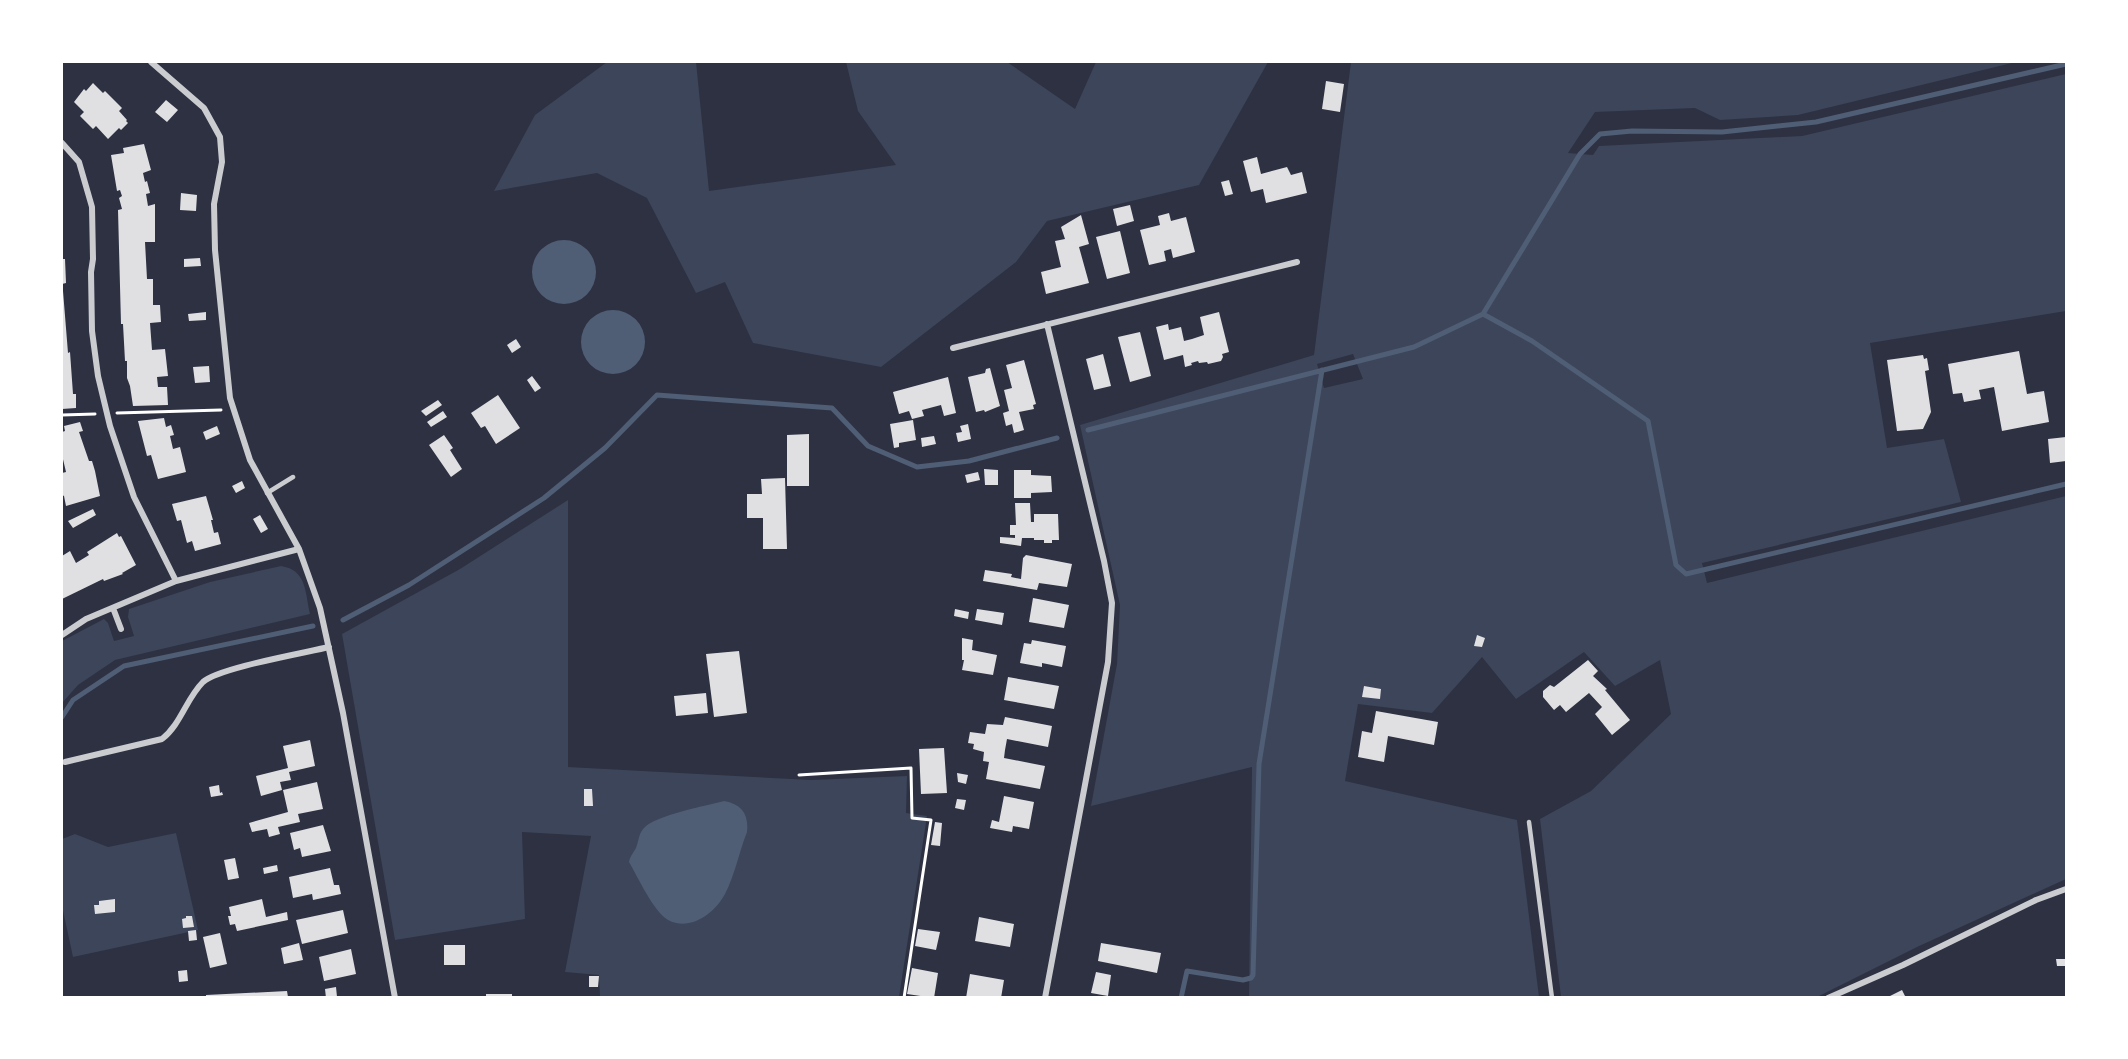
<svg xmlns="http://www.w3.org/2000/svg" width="2128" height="1059" viewBox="0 0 2128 1059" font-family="'Work Sans',sans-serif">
<rect width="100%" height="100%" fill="#2d3142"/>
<!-- green -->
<path fill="#3c4559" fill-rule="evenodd" d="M607,62h89l13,129 187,-26 -38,-54 -12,-49h161l68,47 21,-47h172l-69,123 -152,36 -31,41 -135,105 -128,-24 -28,-61 -29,11 -49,-95 -50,-25 -103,18 41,-76z
M1351,62h665l-218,53 -78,5 -25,-12 -100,4 -27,41 25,2 6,-9 203,-10 264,-62v237l-196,32 17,105 57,-9 17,63 -259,61 5,20 359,-87v383l-149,68 -100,50h-256l-21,-178 51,-28 80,-77 -11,-54 -45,26 -31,-34 -68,47 -34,-42 -50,56 -74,-9 -13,77 172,39 22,177h-290l3,-230 -161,39 26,-142 3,-59 -40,-180 234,-70zM1353,354l10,25 -39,9 -7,-24z
M568,500v267l243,13 96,-4 -1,37 21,3 -28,181h-299l-1,-22 -34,-3 26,-136 -69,-4 3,87 -130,21 -53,-306 118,-65z
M281,566c26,4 24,26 29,48l-195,46 -37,25 -16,18v-62l42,-22 4,4 6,18 20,-5 -6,-19 1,-8 81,-27z
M176,833l22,97 -125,27 -11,-51v-67l13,-5 33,13z"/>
<!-- water -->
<path fill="#4f5d75" d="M532 272a32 32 0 1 1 64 0a32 32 0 1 1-64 0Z
M581 342a32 32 0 1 1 64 0a32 32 0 1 1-64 0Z
M724,801c18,3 25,14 23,31 -8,20 -12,43 -22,62 -10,19 -35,38 -57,26 -15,-9 -30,-43 -39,-58 1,-7 6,-10 8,-17 2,-6 2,-12 7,-17 12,-13 62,-22 80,-27z"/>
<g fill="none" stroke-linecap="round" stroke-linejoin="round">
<!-- stream -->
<path stroke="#4f5d75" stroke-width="5" d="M1483,314l49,27 116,80 28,144 10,9 380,-90
M1088,430l326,-83 69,-33 97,-160 20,-20 32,-3 90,1 94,-10 250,-58
M343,620l66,-35 135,-87 61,-50 52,-53 175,13 36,38 49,21 52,-6 88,-23
M62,717l11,-17 51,-34 189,-40
M1181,998l6,-27 56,9 8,-2 2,-3 6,-211 63,-394"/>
</g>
<!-- building -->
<path fill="#e0e0e3" d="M1326,81l18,3 -4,28 -18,-3z
M93,83l10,10 2,-2 17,17 -3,3 8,9 -1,1 2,2 -7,7 -2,-2 -11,11 -12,-13 -3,3 -13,-13 4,-4 -10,-10 10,-13 2,2z
M166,100l12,10 -11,12 -12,-10z
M144,144l7,26 -8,3 2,9 2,-1 3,12 -4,1 2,12 7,-2v38h-10l2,37h6v26h7l1,17 -11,1 2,27 13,-1 3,27 -11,1 1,10h9l1,18 -35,1 -3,-20 -3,-8v-17h-2l-2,-37h-2l-3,-114 4,-1 -3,-11 3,-2 -2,-6 -3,1 -6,-36 13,-2 -1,-5z
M1257,157l4,17 26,-7 4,8 11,-3 5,21 -41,10 -3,-14 -12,3 -8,-31z
M1229,180l4,14 -8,2 -4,-14z
M181,193l16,2 -1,16 -16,-1z
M1130,205l4,16 -17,5 -4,-17z
M1169,213l2,8 15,-4 9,35 -22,6 -2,-9 -7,2 2,10 -17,4 -9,-35 20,-5 -2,-9z
M1081,215l8,29 -10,3 10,36 -43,11 -5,-22 20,-5 -6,-26 10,-2 -4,-12z
M1120,231l10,42 -23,6 -11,-42z
M200,258l1,8 -17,1v-8z
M62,259h3l1,24 -4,1z
M62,291h1l5,62 2,-1 3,42h3v14l-14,1z
M206,312v8l-17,1 -1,-7z
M1219,312l10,40 -7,2 1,3 -2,4 -13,3 -1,-2 -8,1 -1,-2 -7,2 1,2 -7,2 -2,-12 -19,5 -8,-33 12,-3 1,6 12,-3 3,14 8,-2 12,-4 -4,-18z
M1140,332l11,44 -21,6 -12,-45z
M516,339l5,8 -9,6 -5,-8z
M2019,351l8,43 17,-3 5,31 -47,9 -8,-44 -15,3 2,9 -17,3 -2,-9 -9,1 -5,-30z
M1103,354l8,32 -17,4 -8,-31z
M1923,355l1,4 3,-1 2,12 -4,1 6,41 -8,17 -26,2 -10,-71z
M1024,360l12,44 -3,1 1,4 -15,3 5,18 -10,3 -2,-9 -6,2 -3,-13 6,-2 -5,-21 8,-2 -6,-23z
M209,366l1,16 -15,1 -2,-16z
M990,368l10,38 -15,6 -1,-2 -8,2 -8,-35 17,-4 1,-4z
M532,376l9,12 -6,4 -8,-12z
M948,377l8,36 -12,3 -3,-11 -19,5 2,6 -12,3 -3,-8 -10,3 -6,-22z
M498,395l22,33 -24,16 -11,-18 -4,2 -10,-15z
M438,400l4,5 -16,11 -5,-5z
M443,411l4,6 -16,10 -4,-5z
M164,418l2,9 5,-2 3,10 -4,1 3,13 7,-2 6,25 -28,7 -7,-24 -4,1 -9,-35z
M913,420l3,20 -17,3v4l-5,1 -4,-24z
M80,422l3,9 -4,1 10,29h3l3,10 5,25 -34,10 -2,-10 -2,-1v-22l4,-1 -4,-17v-23l3,-1 -1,-5z
M968,424l3,15 -13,3 -2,-9 6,-1 -2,-6z
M217,426l3,8 -14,6 -3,-8z
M809,434v52h-22v-51z
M444,435l9,13 -3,2 12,19 -11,8 -22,-32z
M934,436l2,8 -14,3 -1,-9z
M2066,437v24l-16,2 -2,-24z
M984,469l14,1v15h-13z
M1014,470h17v5l20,1 1,16 -21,1v5h-17z
M978,472l2,8 -13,3 -2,-8z
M785,478l2,71h-24v-31h-16v-24h15l-1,-15z
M242,481l3,7 -9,5 -4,-7z
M206,496l7,24h-2l3,13 4,-1 3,12 -26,7 -3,-10 -5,2 -6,-23 -4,1 -5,-17z
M1015,503h15l1,19h3v-8h24l1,26h-7v3h-8v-3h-10v-2h-12l-1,8 -21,-3v-6l15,1v-3h-5v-10h6z
M93,509l3,6 -23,13 -5,-7z
M260,515l8,14 -7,4 -8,-14z
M117,533l2,4 2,-1 15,29 -14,8 1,1 -19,7 -1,-2 -41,20v-43l8,-5 6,12 13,-8 -2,-3z
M1026,555l46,9 -5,23 -28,-4 -2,7 -54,-9 2,-11 27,4 -1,3 10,2 2,-21z
M1033,598l36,7 -5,23 -35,-6z
M955,609l14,3 -1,7 -14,-3z
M977,609l27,4 -2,12 -27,-5z
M1477,635l8,3 -3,9 -8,-1z
M962,638l11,2 -1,10 25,5 -4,20 -31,-5 2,-10h-2z
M1032,640l34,6 -4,21 -20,-4v4l-22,-4 4,-20 7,1z
M739,651l8,62 -33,4 -8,-63z
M1588,660l10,11 -5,5 14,13 -2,1 25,30 -18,15 -17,-21 7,-7 -13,-14 -23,19 -6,-7 -6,5 -11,-13v-6l7,-6 4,2z
M1008,677l51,9 -5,23 -50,-9z
M1364,686l17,3 -1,10 -18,-2z
M706,693l2,20 -32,3 -2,-20z
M1376,711l62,11 -4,23 -46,-9 -4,26 -26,-5 4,-26 10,2z
M1005,717l47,9 -4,21 -41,-8 -2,11 -1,8 41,8 -5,23 -54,-10 3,-17 -6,-1 1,-9 -11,-3 1,-5 -6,-1 2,-11 15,2 2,-10 16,1z
M310,740l5,26 -26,6 2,8 -11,2 2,8 -21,6 -5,-20 32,-8 -5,-22z
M944,748l3,45 -26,1 -2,-45z
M957,773l11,2 -2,9 -8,-2z
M317,782l6,27 -25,5 2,8 -22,5 2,7 -11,3 -2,-8 -15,3 -3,-9 39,-11 -5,-22z
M219,785l1,8 2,-1 1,3 -12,2 -2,-10z
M584,789h8l1,17h-9z
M1004,796l30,6 -5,27 -16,-3 -1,6 -22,-4 2,-8 7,2z
M957,799l9,1 -2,10 -9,-2z
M935,822l7,1 -2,23 -9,-1z
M323,825l8,26 -29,6 -2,-9 -6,2 -4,-17z
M235,858l4,20 -11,2 -4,-20z
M277,865l1,6 -14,3 -1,-6z
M330,868l4,17h5l2,9 -28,6 -1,-6 -19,4 -4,-21z
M115,899v13l-20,2 -1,-9h5v-4z
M262,899l4,18 21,-5 1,8 -51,11 -2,-7 -5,1 -2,-9h3l-2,-9z
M343,910l5,23 -46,11 -6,-24z
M186,916h6l2,11 -11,1 -1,-9 4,-1z
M979,917l35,7 -4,23 -35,-6z
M918,929l22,3 -4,18 -21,-4z
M196,930l1,10 -8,1 -1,-10z
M220,933l7,31 -17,4 -7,-31z
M299,943l4,17 -19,4 -3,-16z
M1101,943l60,10 -4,20 -59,-12z
M444,945h21v20h-21z
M351,949l5,25 -32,7 -5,-24z
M2056,959h10v7h-9z
M912,968l26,5 -4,25 -27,-4z
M187,970l1,11 -9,1 -1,-11z
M1096,972l15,3 -3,21 -17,-3z
M970,974l34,6 -3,18h-35z
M589,976h10l-1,11h-9z
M336,987l1,10 -11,1 -1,-9z
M1902,990l3,6 -2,2h-17z
M287,991l1,6 -6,1h-76v-3z
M486,994h26v4h-26z"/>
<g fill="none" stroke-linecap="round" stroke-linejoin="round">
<!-- path -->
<path stroke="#fff" stroke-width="3" d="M117,413l104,-3
M62,415l33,-1
M799,775l112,-7 1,50 19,2 -27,178"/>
<!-- service -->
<path stroke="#caccd0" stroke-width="4.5" d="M267,493l26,-16
M1529,822l23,176"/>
<!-- minor -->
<path stroke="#caccd0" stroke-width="6" d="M151,62l53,46 16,29 2,25 -8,42 1,46 15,148 20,62 49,89 21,59 23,105 52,285
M62,143l17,19 13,45 1,52 -2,13 1,59 6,45 12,50 24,71 42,84
M953,348l344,-86
M113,608l8,21
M62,635l24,-16 90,-38 123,-32
M65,762l97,-23c19,-15 24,-40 41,-57 15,-14 101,-29 126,-35
M1045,998l63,-336 4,-59 -8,-42 -57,-237
M1828,998l75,-33 133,-65 30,-11"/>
</g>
<!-- border -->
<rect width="2128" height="1059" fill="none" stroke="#ffffff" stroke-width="126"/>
</svg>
